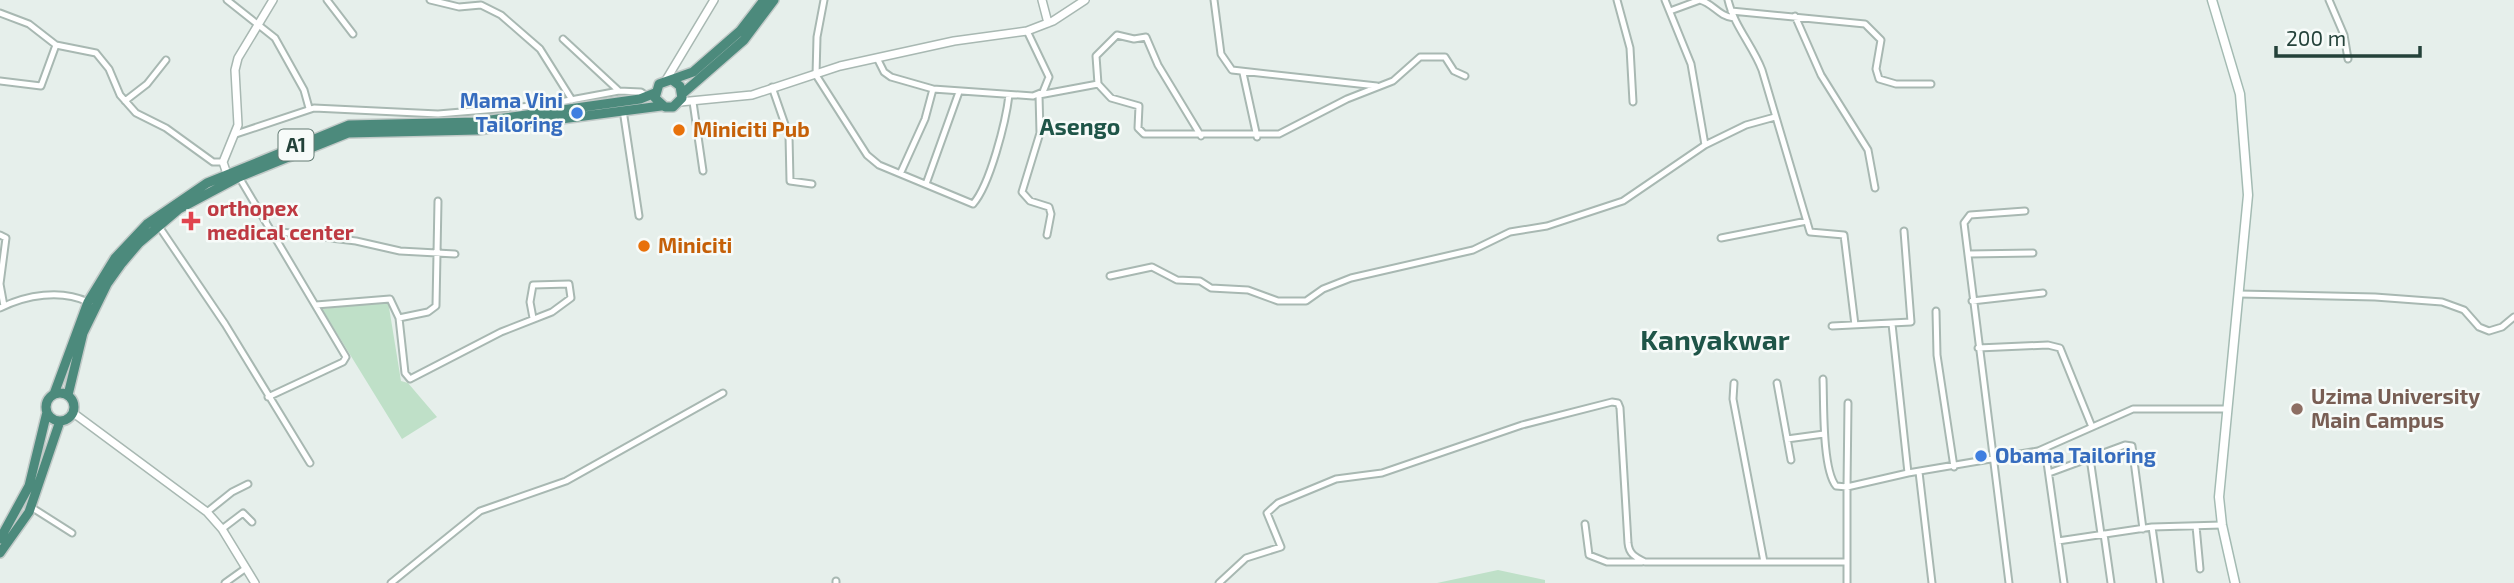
<svg xmlns="http://www.w3.org/2000/svg" width="2514" height="583" viewBox="0 0 2514 583" font-family="'Exo 2',sans-serif">
<rect width="100%" height="100%" fill="#e6efeb"/>
<!-- green -->
<path fill="#bfe0c8" d="M388,301l13,80 7,2 29,34 -35,22 -80,-130z
M1498,570l47,10v3h-108z"/>
<g fill="none" stroke-linecap="round" stroke-linejoin="round">
<!-- minor casing -->
<g stroke="#a8b8b2" stroke-width="9">
<path id="minor" d="M227,0l48,38 29,52 5,18
M327,0l26,34
M430,0l29,7 22,-2 20,10 39,34 32,51
M824,0l-7,37 -1,38 51,80 12,10 94,39c17,-19 33,-83 36,-109
M1214,0l7,54 11,16 145,16
M1617,0l13,48 3,54
M1665,0l26,64 14,81
M1728,0c6,26 25,46 34,70l48,162 34,3 11,90
M2329,0l15,35 4,24
M1670,11l30,-11c14,4 18,16 34,18
M1731,11l134,13 16,16 -5,29 3,10 17,5h35
M0,13l29,11 27,21 40,8 13,16 11,26 16,18 30,15 47,34h10
M1795,16l26,59 47,75 7,38
M563,39l56,52
M877,58l7,14 7,5 42,12 100,7 10,-4 6,-15 -22,-46
M1243,73l14,64
M0,81l41,5 15,-41
M1098,84l13,14 28,8 -1,22 6,6h135l68,-35 46,-18 27,-24h25l9,14 11,5
M772,87l17,49 1,45 22,3
M125,101l22,-17 19,-24
M693,102l10,69
M623,110l16,106
M236,134l78,-26 124,6 106,-9 75,-14 22,1 7,5
M901,172l24,-53 8,-30
M239,177l107,180 -3,5 -75,35
M926,184l33,-92
M158,225l67,99 85,139
M273,231l83,10 44,10 55,3
M0,235l6,3 -6,46 4,22
M1047,235l4,-21 -2,-7 -19,-6 -8,-9 18,-59 -1,-38 59,-11 -2,-28 21,-21 17,4 12,-2 12,28 43,71
M1721,238l86,-17
M1969,254l64,-1
M1110,276l42,-9 25,13 23,1 11,7 37,2 30,11h28l17,-12 28,-11 122,-28 37,-18 37,-6 76,-25 82,-56 41,-20 29,-8
M2238,294l137,3 67,5 22,8 15,17 10,4 13,-4 12,-10
M1972,301l71,-8
M316,305l74,-6 9,19 6,55 5,6 91,-47 51,-20 19,-14 -2,-14 -36,1 -3,17 3,16
M0,308c26,-13 61,-19 88,-6
M1936,311l1,44 17,112
M399,318l29,-6 8,-6 2,-105
M1892,324l16,149
M1832,326l79,-4 -7,-91
M1978,348l70,-3 12,3 32,79
M1823,379c1,23 -1,90 13,107l11,1 1,-84
M1734,383l-1,16 31,163
M1777,383l14,77
M1787,439l37,-5
M2045,448l19,135
M2090,458l11,76
M1919,472l13,111
M2049,473l76,-28 7,1 11,83
M31,507l41,26
M207,512l25,-20 16,-8
M1585,524l4,31 18,7h35
M2196,526l4,43
M2152,527l8,56
M222,529l21,-16 9,9
M2104,534l7,49
M2058,541l94,-14 70,-2
M225,583l21,-15
M391,583l89,-72 86,-30 157,-88
M836,583v-2
M1219,583l27,-25 35,-11 -14,-34 11,-10 58,-24 46,-6 140,-48 90,-23 6,1 2,5 8,135c1,11 7,14 17,19h201
M1847,583v-96l61,-14 130,-22 95,-42h93
M2009,583l-45,-360 6,-8 55,-4"/>
</g>
<!-- tertiary casing -->
<g stroke="#a8b8b2" stroke-width="10">
<path id="tertiary" d="M1042,0l6,23
M666,80l48,-80
M680,102l72,-7 88,-29 114,-25 73,-10 26,-10 32,-21
M227,174l-4,-12 15,-37 -3,-55 3,-12 35,-58
M72,412l135,100 15,17 33,54"/>
</g>
<!-- secondary casing -->
<g stroke="#a4bbb3" stroke-width="11">
<path id="secondary" d="M2212,0l28,94 8,101 -29,302 3,28 13,58"/>
</g>
<!-- trunk casing -->
<g stroke="#c2cac8" stroke-width="12">
<path id="trunk" d="M672,80l8,6 2,12 -9,9h-8l-10,-9 4,-14 34,-12 47,-41 24,-31
M682,94l62,-54 30,-40
M46 407a14 14 0 1 1 28 0a14 14 0 1 1-28 0Z
M54,394l34,-92 27,-44 32,-34 60,-41 142,-58 127,-3 164,-23 15,-6
M68,395l15,-62 24,-49 15,-21 17,-20 40,-34 60,-32 109,-44 130,-3 183,-24
M0,539l29,-53 18,-74
M0,553l29,-41 31,-91"/>
</g>
<!-- minor -->
<use href="#minor" stroke="#fff" stroke-width="5"/>
<!-- tertiary -->
<use href="#tertiary" stroke="#fff" stroke-width="7"/>
<!-- secondary -->
<use href="#secondary" stroke="#fff" stroke-width="8"/>
<!-- trunk -->
<use href="#trunk" stroke="#4c8a7c" stroke-width="9"/>
</g>
<!-- markers -->
<g fill="#3f7fe0" stroke="#f7fbf9" stroke-width="2.5">
<circle cx="577" cy="113" r="7"/>
<circle cx="1981" cy="456" r="7"/>
</g>
<g fill="#e8710a" stroke="#f7fbf9" stroke-width="2.5">
<circle cx="679" cy="130" r="7"/>
<circle cx="644" cy="246" r="7"/>
</g>
<path fill="#e0444e" stroke="#f7fbf9" stroke-width="2.5" d="M187.5 210.5h7v7h7v7h-7v7h-7v-7h-7v-7h7z"/>
<circle fill="#8d6e63" stroke="#f7fbf9" stroke-width="2.5" cx="2297" cy="409" r="7"/>
<g text-anchor="middle" stroke-width="5" stroke-linejoin="round" paint-order="stroke">
<!-- shield labels -->
<rect fill="#f7fbf9" stroke="#637a73" stroke-width="2" x="278.5" y="129.5" width="35" height="31" rx="5"/>
<g font-size="19" font-weight="bold" fill="#24423a">
<text x="296" y="152">A1</text>
</g>
<!-- shop labels -->
<g font-size="21" font-weight="bold" fill="#366cbe" stroke="#f7fbf9" text-anchor="end">
<text x="563" y="108">Mama Vini<tspan x="563" dy="24">Tailoring</tspan></text>
<text x="1995" y="463" text-anchor="start">Obama Tailoring</text>
</g>
<!-- food labels -->
<g font-size="21" font-weight="bold" fill="#c56008" stroke="#f7fbf9" text-anchor="start">
<text x="693" y="137">Miniciti Pub</text>
<text x="658" y="253">Miniciti</text>
</g>
<!-- health labels -->
<g font-size="21" font-weight="bold" fill="#be3a42" stroke="#f7fbf9" text-anchor="start">
<text x="207" y="216">orthopex<tspan x="207" dy="24">medical center</tspan></text>
</g>
<!-- education labels -->
<g font-size="21" font-weight="bold" fill="#785e54" stroke="#f7fbf9" text-anchor="start">
<text x="2311" y="404">Uzima University<tspan x="2311" dy="24">Main Campus</tspan></text>
</g>
<!-- neighbourhood labels -->
<g font-size="23" font-weight="bold" fill="#1f5548" stroke="#f7fbf9">
<text x="1080" y="135">Asengo</text>
</g>
<!-- district labels -->
<g font-size="28" font-weight="bold" fill="#1f5548" stroke="#f7fbf9">
<text x="1715" y="350">Kanyakwar</text>
</g>
</g>
<!-- scale -->
<path d="M2276 46v10h144v-10" fill="none" stroke="#24423a" stroke-width="3.5"/>
<text x="2286" y="46" font-size="21" fill="#24423a" stroke="#f7fbf9" stroke-width="5" paint-order="stroke">200 m</text>
</svg>
